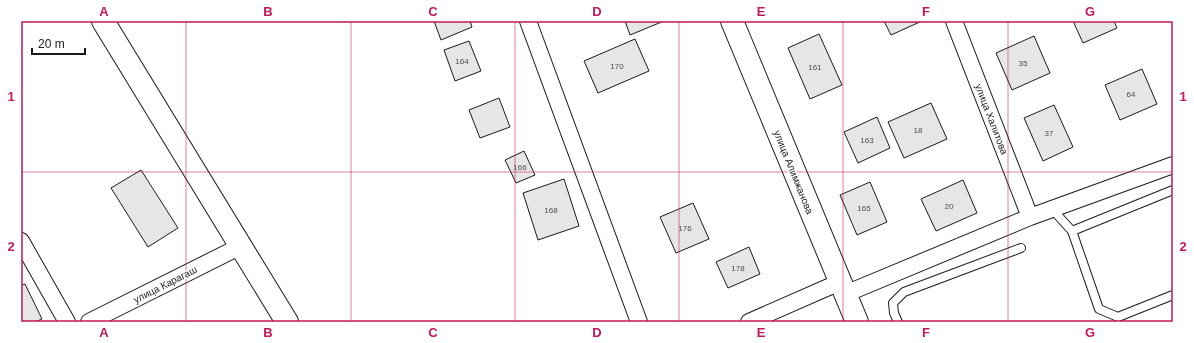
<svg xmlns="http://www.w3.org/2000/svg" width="1194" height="343" viewBox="0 0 1194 343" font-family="Helvetica,sans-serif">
<rect width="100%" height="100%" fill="#fff"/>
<!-- building -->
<path fill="#e6e6e6" stroke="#1a1a1a" d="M434,21h36l2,6 -31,13z
M625,21h39l-34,14z
M884,21h38l-31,14z
M1073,21h41l3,7 -34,15z
M819,34l23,51 -32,14 -22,-51z
M1034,36l16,37 -38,17 -16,-37z
M635,39l14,32 -51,22 -14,-32z
M469,41l12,30 -26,10 -11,-31z
M1142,69l15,35 -37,16 -15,-35z
M499,98l11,29 -30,11 -11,-28z
M931,103l16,36 -43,19 -16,-36z
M1054,105l19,42 -30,14 -19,-43z
M877,117l13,31 -32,15 -14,-31z
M524,151l11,24 -19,8 -11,-23z
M141,170l37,58 -30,19 -37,-59z
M564,179l15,47 -41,14 -15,-47z
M963,180l14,33 -41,18 -15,-32z
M870,182l17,40 -30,13 -17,-40z
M693,203l16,36 -33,14 -16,-36z
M749,247l11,27 -32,14 -12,-26z
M25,284l17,35 -7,3 -14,-1v-36z"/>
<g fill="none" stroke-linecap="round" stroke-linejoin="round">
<!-- lane casing -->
<g stroke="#1a1a1a" stroke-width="10">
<path id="lane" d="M1052,209l20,22 27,78 19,8 55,-22
M1072,231l101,-41
M898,322l-4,-9 -1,-10 11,-11 117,-44"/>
</g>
<!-- street casing -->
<g stroke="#1a1a1a" stroke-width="18">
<path id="street" d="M528,21l111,301
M954,21l76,196
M21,241l46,81
M845,294l185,-77 143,-52
M89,322l152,-76
M749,322l91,-40"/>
</g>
<!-- secondary casing -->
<g stroke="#1a1a1a" stroke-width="24">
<path id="secondary" d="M103,21l184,301
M732,21l125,301"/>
</g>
<!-- lane -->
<use href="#lane" stroke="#fff" stroke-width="8"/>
<!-- street -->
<use href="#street" stroke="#fff" stroke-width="16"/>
<!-- secondary -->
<use href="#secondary" stroke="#fff" stroke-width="22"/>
</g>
<!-- grid -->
<path fill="none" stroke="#c2185b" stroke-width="1" stroke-opacity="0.55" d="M186,21v301M351,21v301M515,21v301M679,21v301M843,21v301M1008,21v301M21,172h1152"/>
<g text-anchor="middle" stroke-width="3" stroke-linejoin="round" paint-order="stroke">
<!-- number labels -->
<g font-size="8" fill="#4d4d4d">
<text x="462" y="64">164</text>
<text x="1023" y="66">35</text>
<text x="617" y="69">170</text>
<text x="815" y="70">161</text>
<text x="1131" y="97">64</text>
<text x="918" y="133">18</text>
<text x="1049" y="136">37</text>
<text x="867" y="143">163</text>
<text x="520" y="170">166</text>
<text x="949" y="209">20</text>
<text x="864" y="211">165</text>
<text x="551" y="213">168</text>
<text x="685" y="231">176</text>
<text x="738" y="271">178</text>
</g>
<!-- street labels -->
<g font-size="10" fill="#1a1a1a" stroke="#fff">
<text transform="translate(992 119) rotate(69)" y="4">улица Халитова</text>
<text transform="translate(794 172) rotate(68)" y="4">улица Алимжанова</text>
<text transform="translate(165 284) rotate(-27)" y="4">улица Карагаш</text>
</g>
</g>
<!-- border -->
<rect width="1194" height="343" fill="none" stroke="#ffffff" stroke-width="44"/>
<!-- scale -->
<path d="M32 48v6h53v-6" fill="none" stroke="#1a1a1a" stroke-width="2"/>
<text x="38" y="48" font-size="12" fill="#1a1a1a" stroke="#ffffff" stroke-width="3" paint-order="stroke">20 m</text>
<rect x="22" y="22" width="1150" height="299" fill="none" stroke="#c2185b" stroke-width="1.5"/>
<g font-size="13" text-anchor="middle" font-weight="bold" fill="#c2185b">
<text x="104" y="16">A</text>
<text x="268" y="16">B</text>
<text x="433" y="16">C</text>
<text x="597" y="16">D</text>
<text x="761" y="16">E</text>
<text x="926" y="16">F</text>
<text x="1090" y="16">G</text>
<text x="11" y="101">1</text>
<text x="1183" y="101">1</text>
<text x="11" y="251">2</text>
<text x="1183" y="251">2</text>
<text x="104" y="337">A</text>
<text x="268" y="337">B</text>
<text x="433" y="337">C</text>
<text x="597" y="337">D</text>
<text x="761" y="337">E</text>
<text x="926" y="337">F</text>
<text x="1090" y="337">G</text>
</g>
</svg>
